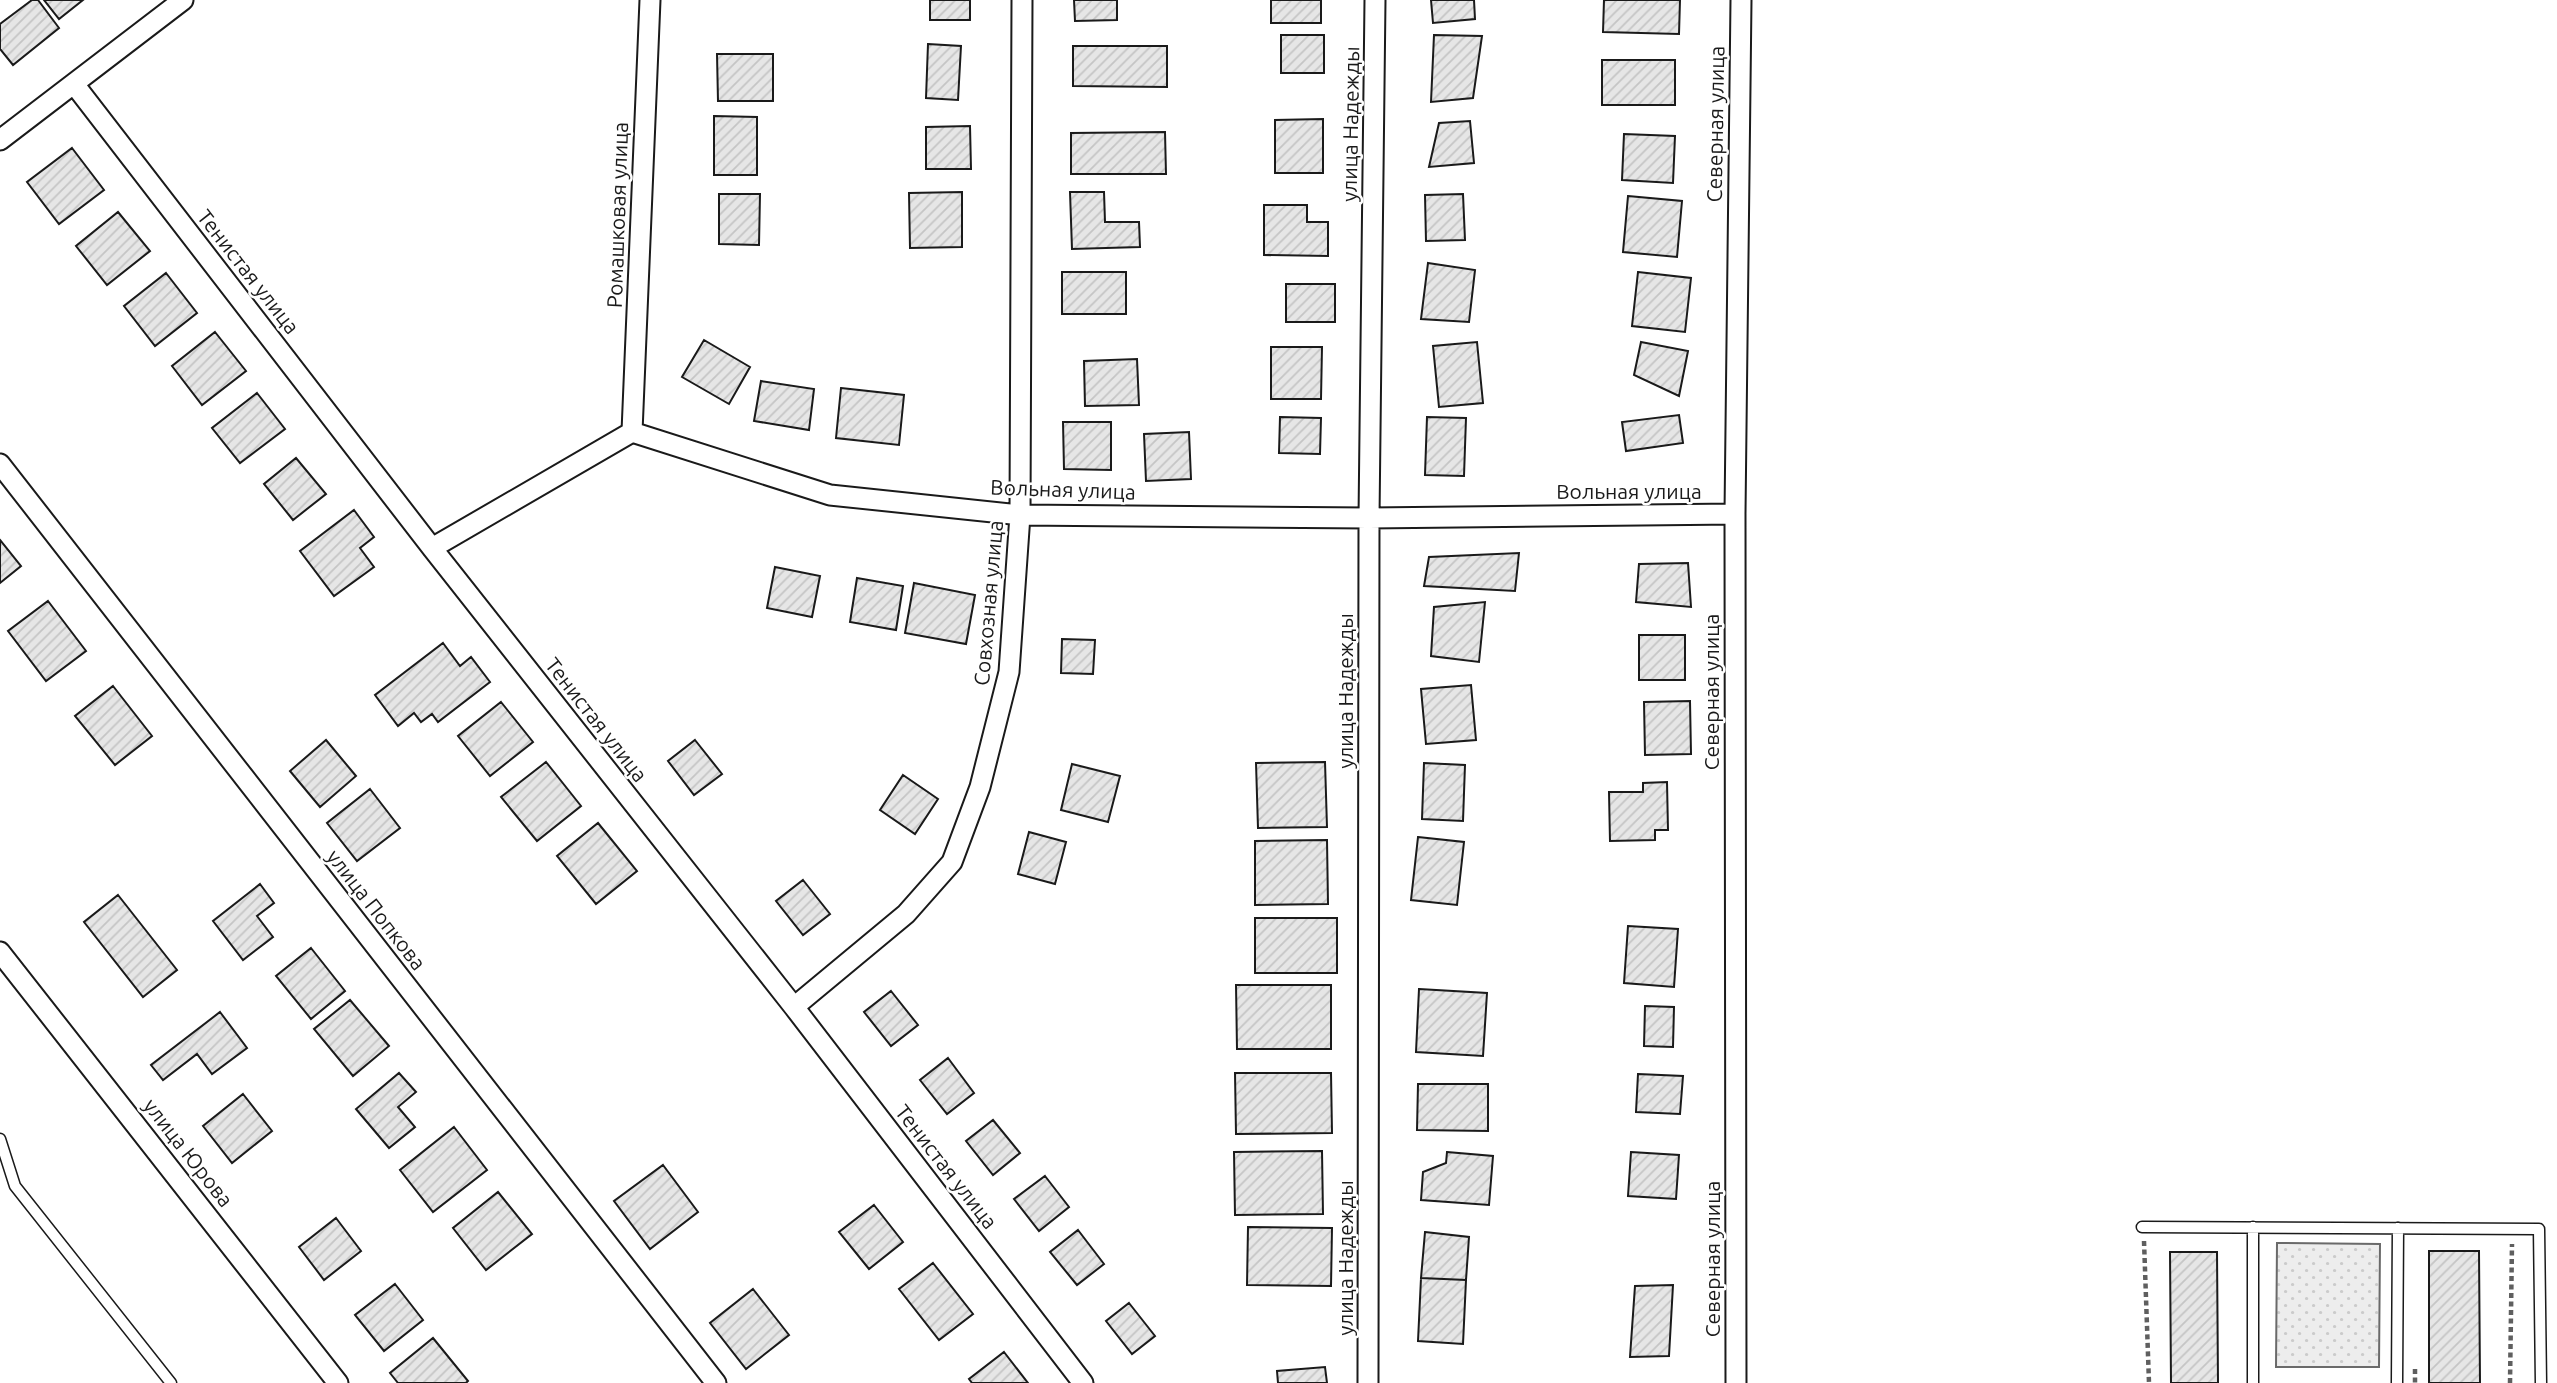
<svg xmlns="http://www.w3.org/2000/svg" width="2557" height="1383" viewBox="0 0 2557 1383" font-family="Ubuntu,sans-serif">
<defs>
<pattern id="green-dots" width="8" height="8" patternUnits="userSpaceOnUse" patternTransform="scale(1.75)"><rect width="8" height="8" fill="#ededed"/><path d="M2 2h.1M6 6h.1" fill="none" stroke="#cbcbcb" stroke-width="1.8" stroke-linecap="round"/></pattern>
<pattern id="building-hatch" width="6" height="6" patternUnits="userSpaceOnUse" patternTransform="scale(1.75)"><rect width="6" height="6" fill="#e6e6e6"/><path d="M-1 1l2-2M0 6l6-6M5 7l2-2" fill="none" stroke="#c5c5c5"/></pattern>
</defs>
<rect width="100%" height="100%" fill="#fff"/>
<!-- green -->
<path fill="url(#green-dots)" stroke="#6a6a6a" stroke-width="2" d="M2277,1243l103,1 -1,123h-103z"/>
<!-- building -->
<path fill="url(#building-hatch)" stroke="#1a1a1a" stroke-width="2" d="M32,0h6l21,28 -46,37 -13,-16v-25z
M44,0h39l-24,19z
M930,0h40v20h-40z
M1074,0h43v20l-42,1z
M1271,0h50v23h-50z
M1431,0h43l1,19 -42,4z
M1604,0h76l-1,34 -76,-2z
M1281,35h43v38h-43z
M1434,35l48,1 -9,62 -42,4z
M928,44l33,2 -3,54 -32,-2z
M1073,46h94v41l-94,-1z
M717,54h56v47h-55z
M1602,60h73v45h-73z
M714,116l43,1v58h-43z
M1323,119v54h-48v-53z
M1470,121l4,42 -45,4 10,-44z
M970,126l1,43h-45v-42z
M1165,132l1,42h-95v-41z
M1624,134l51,2 -2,47 -51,-3z
M72,148l32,42 -45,34 -32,-42z
M962,192v55l-52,1 -1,-55z
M1070,192h34l1,30h34l1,25 -68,2z
M719,194h41l-1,51 -40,-1z
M1463,194l2,46 -39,1 -1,-46z
M1628,196l54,5 -5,56 -54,-5z
M1264,205h43v17h21v34l-64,-1z
M118,212l32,39 -43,34 -31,-39z
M1428,263l47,7 -6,52 -48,-3z
M1062,272h64v42h-64z
M1638,272l53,6 -6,54 -53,-6z
M166,273l31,40 -42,33 -31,-40z
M1286,284h49v38h-49z
M215,332l31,39 -44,34 -30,-39z
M704,340l46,27 -21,37 -47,-27z
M1477,342l6,61 -44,4 -6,-61z
M1641,342l47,9 -9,45 -45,-21z
M1271,347h51l-1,52h-50z
M1137,359l2,46 -54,1 -1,-45z
M761,381l53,8 -5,41 -55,-9z
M841,388l63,7 -5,50 -63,-7z
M257,393l28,36 -45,34 -28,-35z
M1679,415l4,28 -57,8 -4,-29z
M1280,417l41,1 -1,36 -41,-1z
M1427,417l39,1 -2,58 -39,-1z
M1063,422h48v48l-47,-1z
M1189,432l2,47 -45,2 -2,-47z
M296,458l30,36 -33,26 -29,-36z
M354,510l20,27 -14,11 14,19 -40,29 -34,-45z
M0,540l21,26 -21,17z
M1519,553l-4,38 -91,-5 5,-29z
M1688,563l3,44 -55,-5 3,-38z
M775,567l45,9 -8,41 -45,-9z
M857,578l46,8 -7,44 -46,-8z
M914,583l61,12 -9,49 -61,-11z
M48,601l38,50 -40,30 -38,-50z
M1485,602l-6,60 -48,-6 3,-49z
M1639,635h46v45h-46z
M1062,639l33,1 -2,34 -32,-1z
M443,643l17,23 11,-9 19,25 -52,40 -6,-8 -11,8 -7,-9 -16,13 -23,-31z
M1471,685l5,55 -50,4 -5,-55z
M113,686l39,50 -37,29 -40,-49z
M1690,701l1,53 -46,1 -1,-53z
M501,702l32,40 -43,34 -32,-40z
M326,740l30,36 -36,31 -30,-36z
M695,740l27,34 -28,21 -26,-34z
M546,762l35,44 -44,35 -36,-44z
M1325,762l2,65 -69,1 -2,-65z
M1424,763l41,2 -2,56 -41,-2z
M1072,764l48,12 -12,46 -47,-12z
M903,775l35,24 -23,35 -35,-24z
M1667,782l1,48h-13v10l-45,1 -1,-49h34v-9z
M370,789l30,39 -43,33 -30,-38z
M598,823l39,48 -41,33 -39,-48z
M1029,832l37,10 -11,42 -37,-10z
M1418,837l46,5 -7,63 -46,-5z
M1327,840l1,64 -73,1v-64z
M803,880l27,34 -27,21 -27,-34z
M260,884l14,19 -17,13 16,21 -30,23 -30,-39z
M118,895l59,75 -34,27 -59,-75z
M1255,918h82v55h-82z
M1628,926l50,3 -4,58 -50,-4z
M311,948l34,43 -34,28 -35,-43z
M1236,985h95v64h-94z
M1419,989l68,4 -4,63 -67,-4z
M891,991l27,34 -27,21 -27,-34z
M350,1000l39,46 -36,30 -39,-47z
M1645,1006l29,1 -1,40 -29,-1z
M220,1012l27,36 -35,26 -15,-20 -34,26 -12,-15z
M948,1058l26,35 -27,21 -27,-34z
M399,1073l17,19 -18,15 17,20 -26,21 -33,-39z
M1235,1073h96l1,60 -96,1z
M1638,1074l45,2 -3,38 -44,-2z
M1418,1084h70v47l-71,-1z
M243,1094l29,37 -40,32 -29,-37z
M993,1120l27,33 -27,22 -27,-34z
M454,1127l33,43 -54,42 -33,-42z
M1322,1151l1,63 -88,1 -1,-63z
M1447,1152l46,4 -4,49 -68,-5 2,-28 23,-9z
M1631,1152l48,3 -3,44 -48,-3z
M663,1165l35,47 -48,37 -36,-48z
M1045,1176l24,31 -30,24 -25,-32z
M498,1192l34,42 -46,36 -33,-42z
M874,1205l29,37 -34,27 -30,-37z
M336,1218l25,33 -37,29 -25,-33z
M1248,1227l84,1 -1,58 -84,-1z
M1078,1230l26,34 -27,21 -27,-33z
M1425,1232l44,5 -3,43 -45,-2z
M2429,1251h50l1,132h-51z
M2170,1252h47l1,131h-47z
M933,1263l40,51 -34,26 -40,-51z
M1421,1278l45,2 -3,64 -45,-3z
M395,1284l28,36 -39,31 -29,-36z
M1673,1285l-4,71 -39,1 5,-71z
M753,1289l36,46 -43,34 -36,-46z
M1129,1303l26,33 -23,18 -26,-33z
M433,1338l35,43 -2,2h-68l-8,-10z
M1004,1352l24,31h-56l-3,-4z
M1325,1367l2,16h-49l-1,-12z"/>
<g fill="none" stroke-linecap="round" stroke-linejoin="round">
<!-- service casing -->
<g stroke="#1a1a1a" stroke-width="13">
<path id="service" d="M0,1139l15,47 156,197
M2142,1227l397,2 2,154
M2253,1227v156
M2397,1383l1,-155"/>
</g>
<!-- minor casing -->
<g stroke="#1a1a1a" stroke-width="23">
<path id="minor" d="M74,84l358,464 362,459 289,376
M0,140l183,-140
M632,432l18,-432
M0,464l716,919
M432,548l200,-116 198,63 190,20 349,3 366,-4
M0,952l338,431
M794,1007l112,-93 46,-52 28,-75 29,-115 11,-157 2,-515
M1368,1383l1,-865 6,-518
M1736,1383l-1,-869 6,-514"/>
</g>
<!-- path -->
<path stroke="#5f5f5f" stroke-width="4.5" stroke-dasharray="5 3.5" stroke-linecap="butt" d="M2144,1241l5,142
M2415,1369v14
M2510,1383l2,-139"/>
<!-- service -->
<use href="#service" stroke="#fff" stroke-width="10"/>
<!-- minor -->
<use href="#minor" stroke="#fff" stroke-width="19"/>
</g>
<g text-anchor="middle" stroke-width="5" stroke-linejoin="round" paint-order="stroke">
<!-- street labels -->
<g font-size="21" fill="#1a1a1a" stroke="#fff">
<text transform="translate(1351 124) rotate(-89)" y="7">улица Надежды</text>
<text transform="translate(1716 124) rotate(-89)" y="7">Северная улица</text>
<text transform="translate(618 215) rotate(-88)" y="7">Ромашковая улица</text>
<text transform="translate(248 272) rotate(52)" y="7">Тенистая улица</text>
<text transform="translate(1063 490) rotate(2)" y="7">Вольная улица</text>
<text x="1629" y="499">Вольная улица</text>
<text transform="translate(989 603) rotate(-85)" y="7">Совхозная улица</text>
<text transform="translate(1346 691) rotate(-90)" y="7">улица Надежды</text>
<text transform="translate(1712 692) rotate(-90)" y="7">Северная улица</text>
<text transform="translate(596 720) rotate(52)" y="7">Тенистая улица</text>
<text transform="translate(376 910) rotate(52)" y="7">улица Попкова</text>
<text transform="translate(188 1153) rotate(52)" y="7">улица Юрова</text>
<text transform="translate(946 1167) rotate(52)" y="7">Тенистая улица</text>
<text transform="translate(1346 1258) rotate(-90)" y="7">улица Надежды</text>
<text transform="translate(1713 1259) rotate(-90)" y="7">Северная улица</text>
</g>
</g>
</svg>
